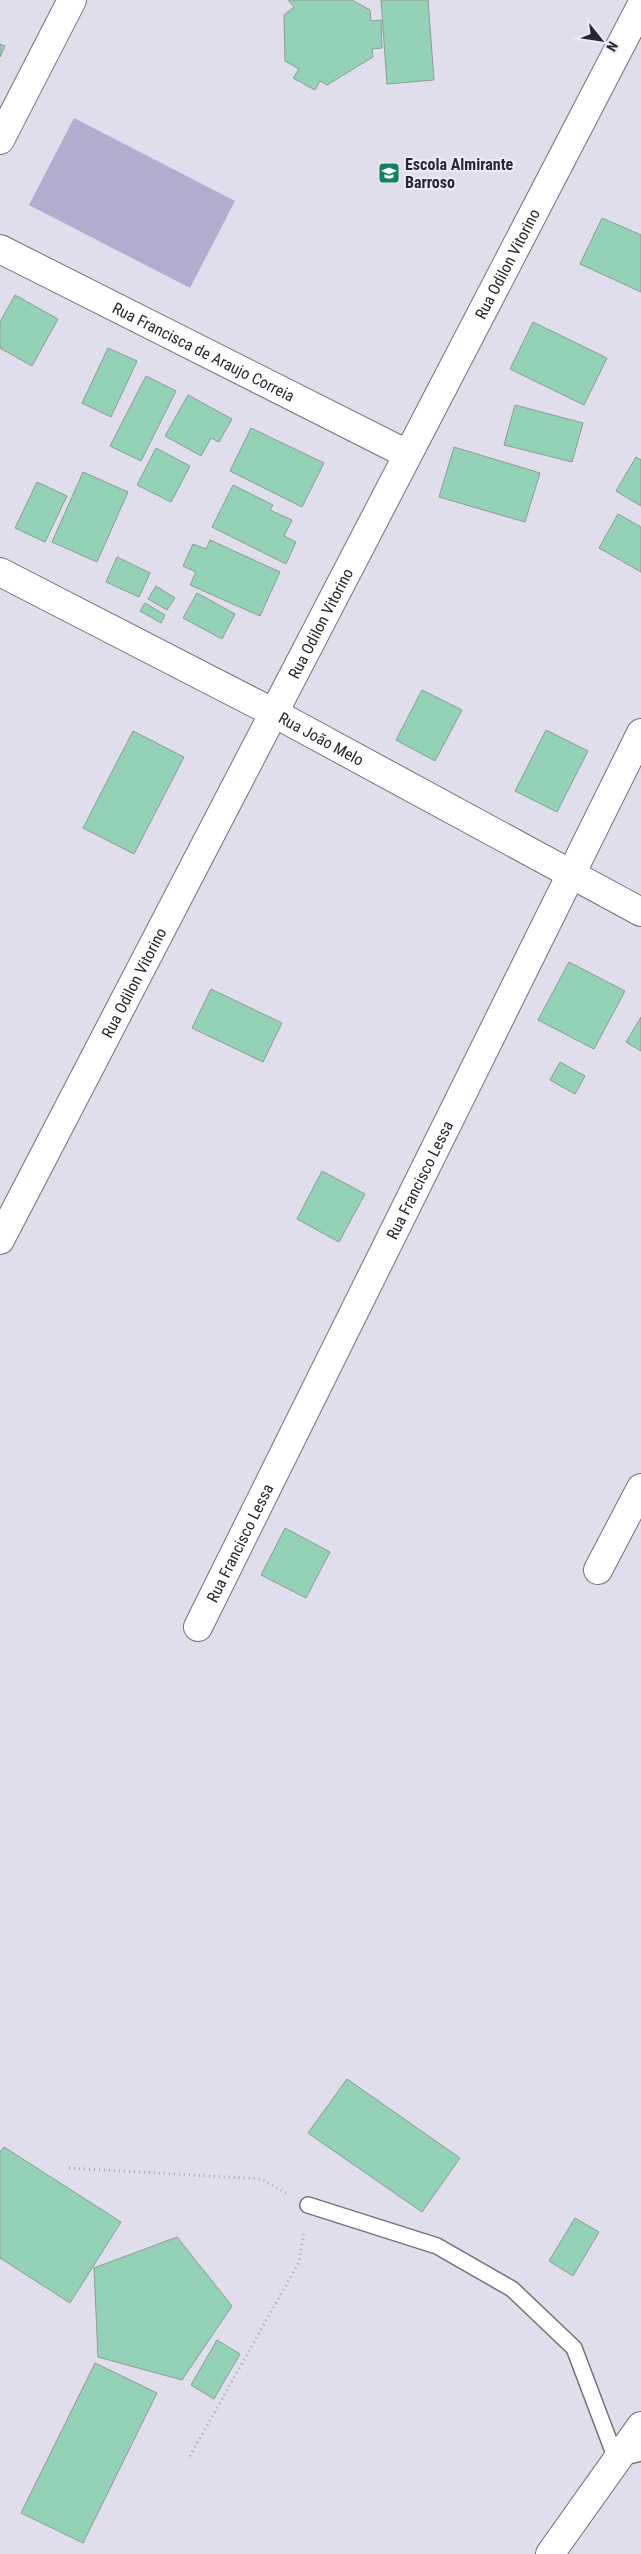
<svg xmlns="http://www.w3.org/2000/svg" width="641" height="2554" viewBox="0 0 641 2554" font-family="'Roboto Condensed',sans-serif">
<rect width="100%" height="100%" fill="#e0deec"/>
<!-- green -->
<path fill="#b2accf" d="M74,118l161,83 -45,87 -161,-83z"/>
<!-- building -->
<path fill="#94d2b7" stroke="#8c9b94" d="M288,0h64l18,10 1,11 10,-1 1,28 -10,1 1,8 -46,28 -7,-4 -5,9 -22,-12 6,-9 -14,-8 -1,-46 10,-8z
M381,0h47l6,80 -47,4z
M0,44l5,2 -5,11z
M602,218l39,17v57l-61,-28z
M15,295l43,24 -26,47 -32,-18v-26z
M533,322l74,36 -23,47 -74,-36z
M108,348l29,13 -26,56 -29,-14z
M146,376l30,15 -35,70 -31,-15z
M188,395l44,24 -13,23 -8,-4 -10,18 -36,-20z
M515,405l68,18 -11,39 -68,-17z
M251,428l73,35 -22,44 -72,-36z
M454,447l86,26 -15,49 -86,-25z
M156,448l34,18 -19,36 -34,-17z
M636,457l5,3v46l-25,-15z
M83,472l45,20 -31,70 -45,-20z
M37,482l30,14 -22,46 -30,-14z
M233,485l40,20 -3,5 22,10 -8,16 12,6 -10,22 -74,-37z
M618,514l23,13v45l-42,-24z
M210,540l70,32 -20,44 -70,-31 6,-13 -13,-6 10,-22 13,5z
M117,557l33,16 -11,24 -33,-15z
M156,586l19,12 -8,12 -19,-11z
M197,593l38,21 -13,25 -39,-21z
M145,603l20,12 -4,8 -21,-12z
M422,690l40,20 -27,51 -39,-21z
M546,730l42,21 -31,61 -42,-21z
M133,731l51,26 -50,97 -51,-26z
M569,962l56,29 -31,58 -56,-29z
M211,989l71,34 -19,39 -71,-34z
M641,1017v34l-15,-9z
M560,1062l25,14 -10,18 -25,-14z
M322,1171l43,23 -26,48 -42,-23z
M285,1528l45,24 -24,46 -45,-23z
M347,2079l113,79 -38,54 -114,-79z
M4,2147l117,75 -51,81 -70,-45v-106z
M575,2218l24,14 -26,44 -24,-15z
M177,2237l55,69 -50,74 -84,-23 -4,-89z
M217,2340l23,14 -26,45 -23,-14z
M95,2363l62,30 -74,150 -62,-30z"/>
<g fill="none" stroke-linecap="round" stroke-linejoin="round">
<!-- lane casing -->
<g stroke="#72707c" stroke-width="18">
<path id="lane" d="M308,2205l129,41 75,43 62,59 42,111 25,-6"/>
</g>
<!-- street casing -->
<g stroke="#72707c" stroke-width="30">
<g id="street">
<path d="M0,140l72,-140"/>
<path id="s1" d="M0,249l407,205"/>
<path id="s2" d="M0,572l274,141 367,199"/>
<path id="s3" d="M0,1240l641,-1234"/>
<path d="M598,1570l43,-82"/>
<path id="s4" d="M198,1627l443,-894"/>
</g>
</g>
<!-- secondary casing -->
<g stroke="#72707c" stroke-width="30">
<path id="secondary" d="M550,2554l91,-128"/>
</g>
<!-- path -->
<path stroke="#a6a5b0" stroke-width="3" stroke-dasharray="1 4" stroke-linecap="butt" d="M69,2168l192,11 25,14
M190,2456l109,-194 5,-32"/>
<!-- lane -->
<use href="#lane" stroke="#fff" stroke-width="15"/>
<!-- street -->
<use href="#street" stroke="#fff" stroke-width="28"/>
<!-- secondary -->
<use href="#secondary" stroke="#fff" stroke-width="28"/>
</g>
<!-- icons -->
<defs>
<g id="school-square" transform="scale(1.125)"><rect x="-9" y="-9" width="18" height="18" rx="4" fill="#11825f" stroke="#edebfa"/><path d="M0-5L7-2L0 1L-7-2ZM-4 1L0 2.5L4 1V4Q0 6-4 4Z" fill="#fff"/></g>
</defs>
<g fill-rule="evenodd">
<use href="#school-square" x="389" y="173"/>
</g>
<g text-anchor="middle" stroke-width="4" stroke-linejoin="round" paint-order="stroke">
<!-- poi labels -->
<g font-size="16" font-weight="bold" fill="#29282e" stroke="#edebfa" text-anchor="start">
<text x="405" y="170">Escola Almirante<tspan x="405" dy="18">Barroso</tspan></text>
</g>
<!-- street labels -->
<g font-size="16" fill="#29282e" stroke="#edebfa">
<text dy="6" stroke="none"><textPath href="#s3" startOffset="1100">Rua Odilon Vitorino</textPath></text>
<text dy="6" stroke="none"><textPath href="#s1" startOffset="228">Rua Francisca de Araujo Correia</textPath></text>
<text dy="6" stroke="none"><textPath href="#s3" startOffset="695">Rua Odilon Vitorino</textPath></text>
<text dy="6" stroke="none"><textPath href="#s2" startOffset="362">Rua João Melo</textPath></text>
<text dy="6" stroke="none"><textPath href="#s3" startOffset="290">Rua Odilon Vitorino</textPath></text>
<text dy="6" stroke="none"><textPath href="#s4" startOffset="499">Rua Francisco Lessa</textPath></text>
<text dy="6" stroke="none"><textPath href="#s4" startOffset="94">Rua Francisco Lessa</textPath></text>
</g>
</g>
<!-- north arrow -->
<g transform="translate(601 40) rotate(120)" stroke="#edebfa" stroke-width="4" paint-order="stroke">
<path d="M0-4L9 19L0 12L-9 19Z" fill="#29282e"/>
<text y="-8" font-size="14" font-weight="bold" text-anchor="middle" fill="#29282e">N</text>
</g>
</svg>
